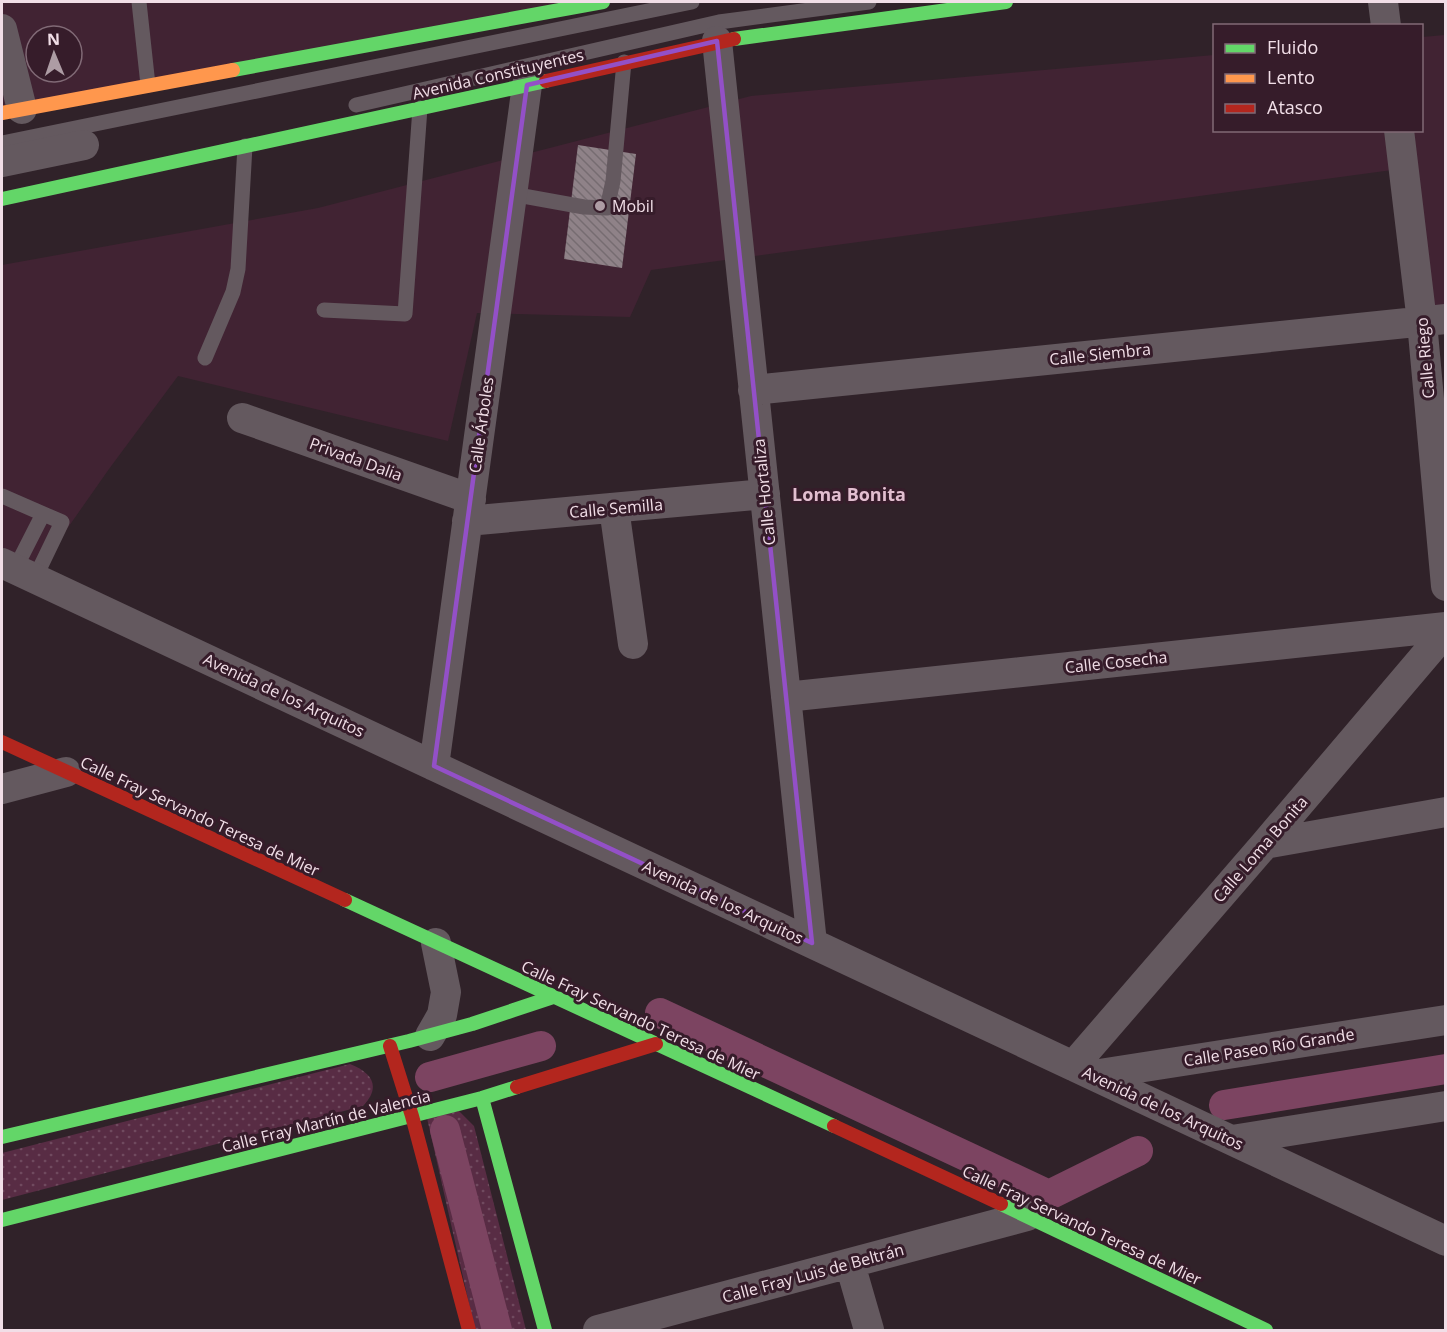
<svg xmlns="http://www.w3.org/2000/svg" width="1447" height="1332" viewBox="0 0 1447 1332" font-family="'Open Sans',sans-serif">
<defs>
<pattern id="grass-dots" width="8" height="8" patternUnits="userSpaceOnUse" patternTransform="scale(1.5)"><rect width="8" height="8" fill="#582c44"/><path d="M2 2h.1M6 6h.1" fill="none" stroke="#704a5f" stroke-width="1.8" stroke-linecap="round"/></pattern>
<pattern id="building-back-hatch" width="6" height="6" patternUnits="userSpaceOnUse" patternTransform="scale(1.5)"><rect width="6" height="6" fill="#8f8288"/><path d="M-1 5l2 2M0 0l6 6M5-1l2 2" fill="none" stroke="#766c71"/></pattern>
</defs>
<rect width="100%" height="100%" fill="#302229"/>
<!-- built -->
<path fill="#412333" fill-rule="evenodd" d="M2,2h601l-601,111zM36,36h36v36h-36z
M1445,35v272l-20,3 -18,-142 -756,102 -21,47 -153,-4 -29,128 -270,-65 -69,93 -68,97 -39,-18v-283l316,-57 433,-112 463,-41v75h208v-93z"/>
<!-- grass -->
<path fill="url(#grass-dots)" d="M350,1064c23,9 31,23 13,42l-361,94v-47z
M459,1111l15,15 52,204h-51l-48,-212z"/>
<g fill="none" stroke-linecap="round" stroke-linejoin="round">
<!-- canal -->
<path stroke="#7c4461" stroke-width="30" d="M660,1013l389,182 89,-44
M430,1077l111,-31
M1224,1105l222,-36
M445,1130l52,200"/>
</g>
<!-- building -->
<path fill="url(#building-back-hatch)" d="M578,145l58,9 -14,114 -58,-9z"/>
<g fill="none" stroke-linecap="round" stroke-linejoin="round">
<!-- lane -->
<path stroke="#64595f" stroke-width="15" d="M139,2l9,83
M356,105l363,-83 150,-20
M2,143l690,-141
M512,194l72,13 23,1 6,-27 11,-119
M324,310l81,4 15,-206
M205,358l28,-66 5,-23 7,-123
M2,496l60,26 -27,56
M15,569l28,-55"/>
<!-- street -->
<path stroke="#64595f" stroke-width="30" d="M1383,2l3,24
M2,29l20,80
M717,41l95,902
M1399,130l23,192 24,264
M2,162l82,-17
M753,390l693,-71
M242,418l229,81
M614,508l19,136
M467,521l298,-27
M2,563l1444,678
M786,697l660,-70
M434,766l93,-681
M2,789l64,-17
M1265,844l181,-32
M430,1036l12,-21 4,-23 -10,-49
M1073,1066l192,-222 181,-213
M1093,1075l353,-55
M1232,1140l214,-34
M850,1264l19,66
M598,1330l429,-114"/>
<!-- fast -->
<path stroke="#63d668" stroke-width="14" d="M734,39l272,-37
M233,70l370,-68
M2,199l544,-118
M345,900l489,226
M482,1098l63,232
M2,1137l407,-96 63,-17 81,-27
M1001,1204l265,126
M2,1220l480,-122 35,-11"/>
<!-- slow -->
<path stroke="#ff974d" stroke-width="14" d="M2,113l231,-43"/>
<!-- jam -->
<path stroke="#b3261e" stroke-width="14" d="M546,81l188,-42
M2,742l343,158
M390,1046l22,70 57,214
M517,1087l139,-43
M834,1126l167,78"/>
</g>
<!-- marked area -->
<path fill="none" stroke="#9350c7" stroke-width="4.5" stroke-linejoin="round" d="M717,41l95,902 -378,-177 93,-681z"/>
<!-- markers -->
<circle fill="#ad9ca4" stroke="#361c2a" stroke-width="2" cx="600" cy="206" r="6"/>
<g text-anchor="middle" stroke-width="6" stroke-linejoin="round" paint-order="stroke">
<!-- street labels -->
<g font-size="16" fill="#f1dee7" stroke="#361c2a">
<text transform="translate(498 74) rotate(-13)" y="6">Avenida Constituyentes</text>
<text transform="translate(1100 354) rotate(-6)" y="6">Calle Siembra</text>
<text transform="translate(1425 358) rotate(-95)" y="6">Calle Riego</text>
<text transform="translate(481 425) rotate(-82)" y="6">Calle Árboles</text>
<text transform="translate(356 459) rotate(20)" y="6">Privada Dalia</text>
<text transform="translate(764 492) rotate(-96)" y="6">Calle Hortaliza</text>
<text transform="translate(616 508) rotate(-5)" y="6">Calle Semilla</text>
<text transform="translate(1116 662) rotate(-6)" y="6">Calle Cosecha</text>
<text transform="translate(284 695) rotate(25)" y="6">Avenida de los Arquitos</text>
<text transform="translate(200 816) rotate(25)" y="6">Calle Fray Servando Teresa de Mier</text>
<text transform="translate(1260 849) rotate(-49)" y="6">Calle Loma Bonita</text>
<text transform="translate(723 902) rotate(25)" y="6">Avenida de los Arquitos</text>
<text transform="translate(641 1020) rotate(25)" y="6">Calle Fray Servando Teresa de Mier</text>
<text transform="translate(1269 1047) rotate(-9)" y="6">Calle Paseo Río Grande</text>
<text transform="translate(1163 1108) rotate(25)" y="6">Avenida de los Arquitos</text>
<text transform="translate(326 1121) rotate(-14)" y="6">Calle Fray Martín de Valencia</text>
<text transform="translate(1082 1225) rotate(25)" y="6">Calle Fray Servando Teresa de Mier</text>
<text transform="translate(813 1273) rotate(-15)" y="6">Calle Fray Luis de Beltrán</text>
</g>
<!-- poi labels -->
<g font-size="16" fill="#f1dee7" stroke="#361c2a" text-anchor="start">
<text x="612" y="212">Mobil</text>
</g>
<!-- neighbourhood labels -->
<g font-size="18" font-weight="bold" fill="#e2bfd0" stroke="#361c2a">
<text x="849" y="501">Loma Bonita</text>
</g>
</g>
<!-- border -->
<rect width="1447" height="1332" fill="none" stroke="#f1dee7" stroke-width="6"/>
<!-- legend -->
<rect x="1213" y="24" width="210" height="108" fill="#361c2a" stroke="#816a76" stroke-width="1.5"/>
<rect x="1225" y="44" width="30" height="9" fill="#63d668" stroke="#816a76" stroke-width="1.5"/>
<text x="1267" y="54" font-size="18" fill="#f1dee7">Fluido</text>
<rect x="1225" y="74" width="30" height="9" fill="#ff974d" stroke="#816a76" stroke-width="1.5"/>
<text x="1267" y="84" font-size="18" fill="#f1dee7">Lento</text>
<rect x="1225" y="104" width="30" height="9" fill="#b3261e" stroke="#816a76" stroke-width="1.5"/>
<text x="1267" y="114" font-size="18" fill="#f1dee7">Atasco</text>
<!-- north arrow -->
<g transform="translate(54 54) rotate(358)"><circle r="28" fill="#361c2a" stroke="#816a76" stroke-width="1.5"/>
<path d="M0-4.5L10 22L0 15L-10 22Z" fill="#ad9ca4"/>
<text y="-9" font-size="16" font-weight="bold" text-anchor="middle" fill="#f1dee7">N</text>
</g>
</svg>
